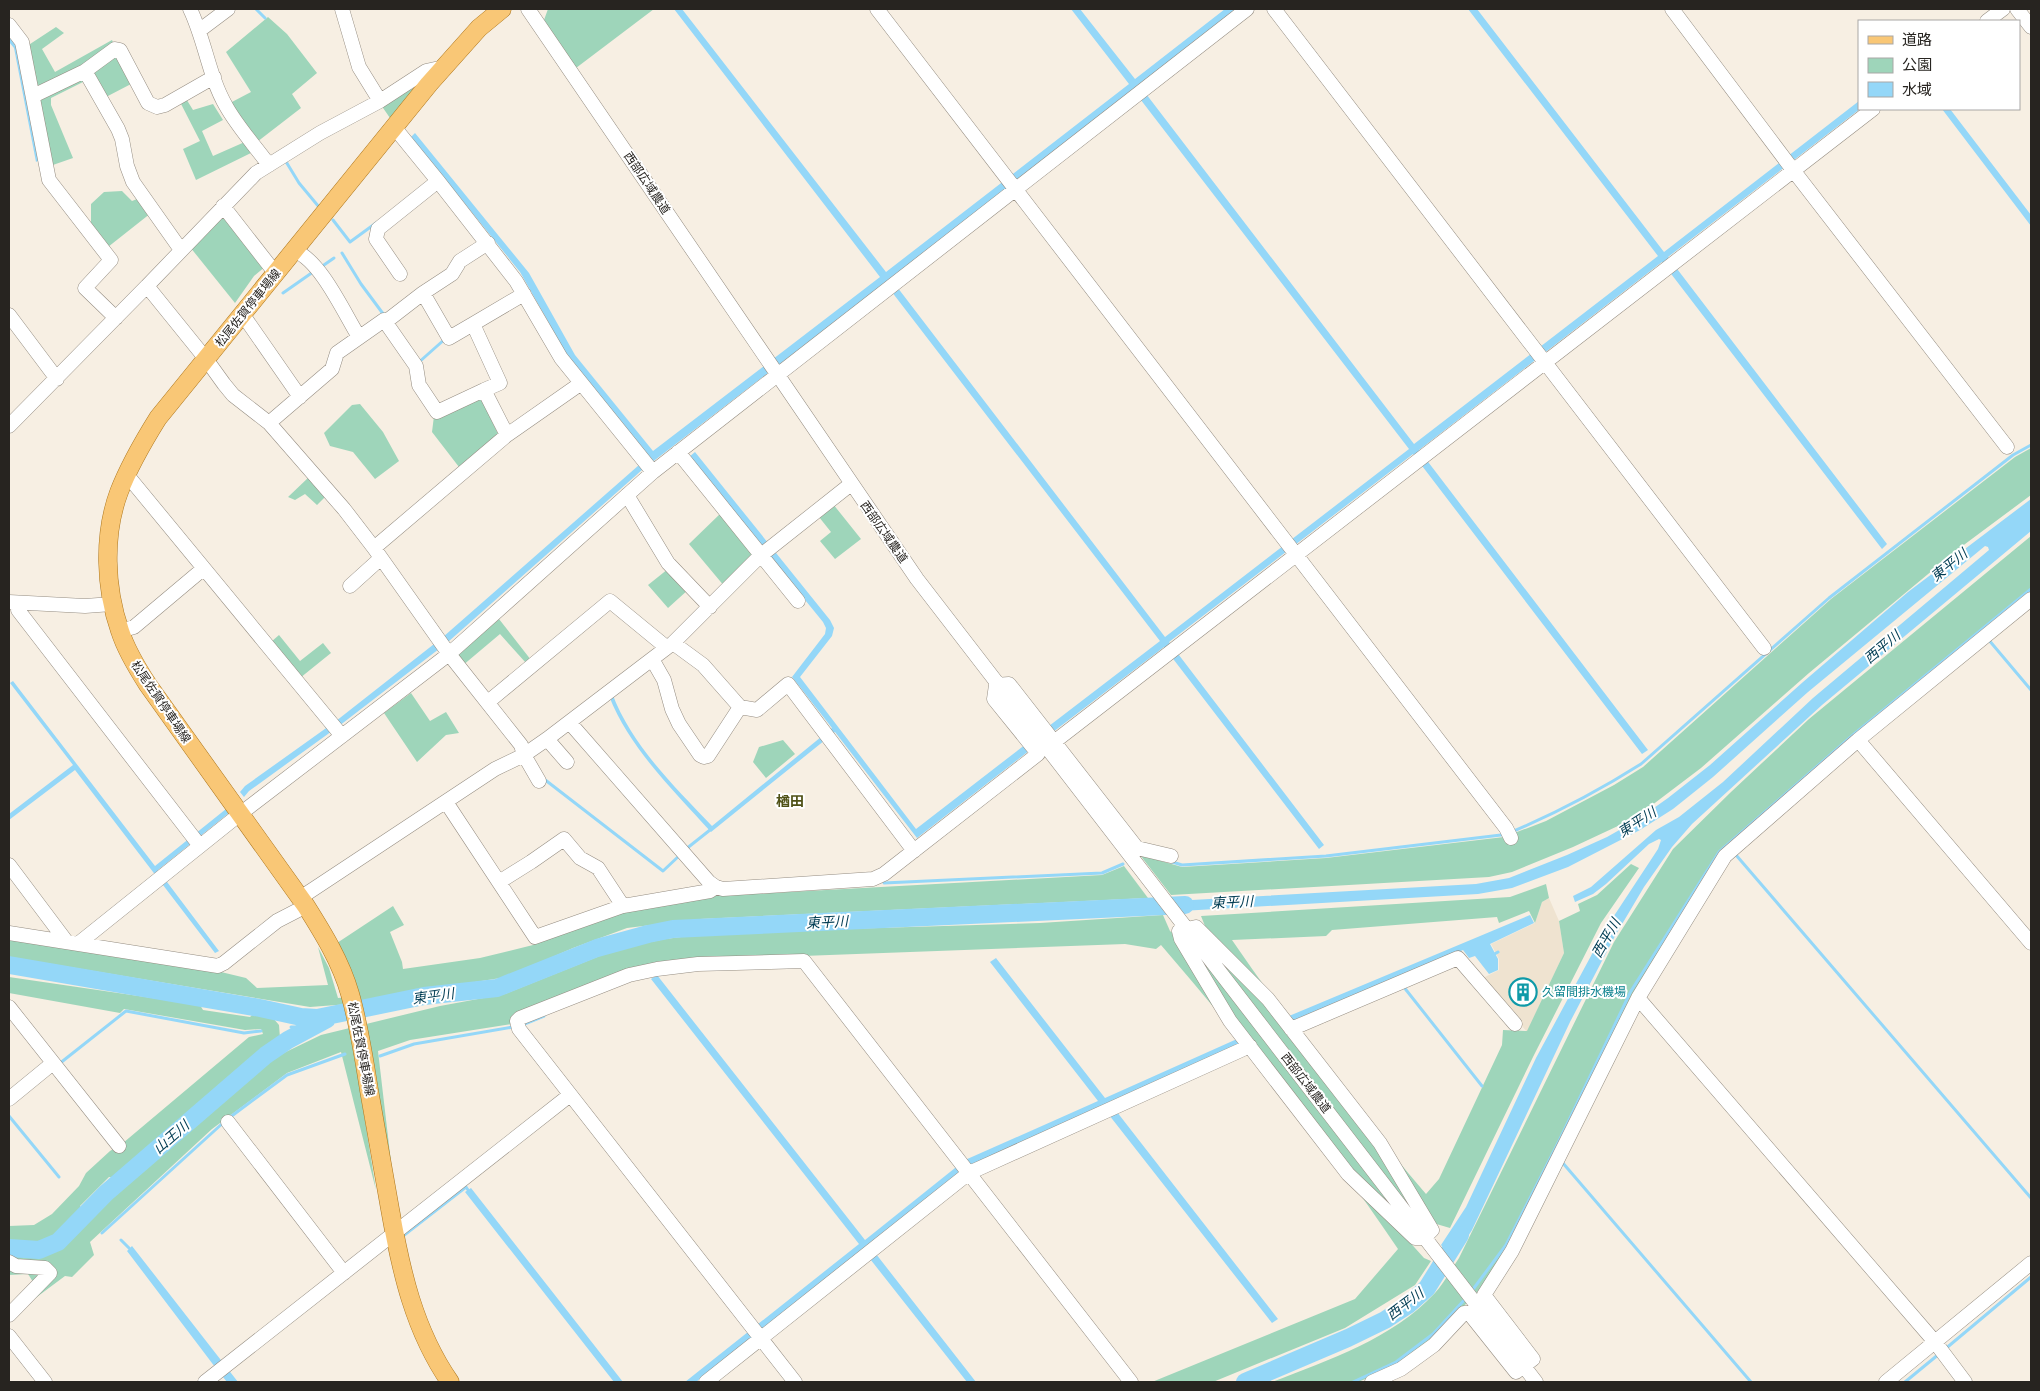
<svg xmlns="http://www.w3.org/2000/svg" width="2040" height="1391" viewBox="0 0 2040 1391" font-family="'IBM Plex Sans','Noto Sans JP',sans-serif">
<rect width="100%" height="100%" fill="#f7efe3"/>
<!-- built -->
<path fill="#efe3d0" d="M1549,898l10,23 5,32 -37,79 -46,-53 18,-9v-11l-8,-15 44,-21 7,-21z"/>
<!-- green -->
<path fill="#9ed5ba" d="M548,9h106l-78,59 -32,-48z
M268,17l19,17 30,39 -25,21 9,14 -44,34 -27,-39 21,-11 -25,-40z
M56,27l8,6 -22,16 13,23 57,-32 19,44 -25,13 -17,-18 -38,19v7l22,53 -23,8 -23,-120z
M409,86l5,4 -24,28 -9,-13z
M185,97l8,13 20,-6 10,16 -21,11 11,25 34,-15 8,10 -59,29 -13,-31 17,-8 -21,-41z
M122,191l10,10 10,-4 9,16 -43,34 -17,-21v-22l13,-12z
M225,212l41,54 -12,10 -19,27 -45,-56z
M481,398l17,36 -39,33 -27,-35 2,-16z
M360,404l23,28 16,29 -24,18 -22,-27 -23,-6 -6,-13 28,-28z
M2031,448v47l-74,55 -148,123 -108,95 -66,50 -62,29 -61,25 -23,5 -318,18 -31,-40 42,12 144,-9 178,-21 42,-16 68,-36 29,-18 188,-168 184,-142z
M309,477l17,19 -9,9 -12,-11 -10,6 -7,-3z
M833,504l28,35 -26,20 -15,-18 11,-9 -12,-15z
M722,512l34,44 -31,31 -36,-43z
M2031,536v59l-309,259 -211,393 -31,42 -49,52 -34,25 -39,16h-86c57,-22 120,-43 163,-89 9,-10 16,-23 24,-35l155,-316 59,-93 58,-57 78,-73z
M668,569l21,20 -21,19 -20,-23z
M499,619l32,41 -5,3 -26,-29 -38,32 -4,-12z
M279,635l21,26 23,-18 8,10 -31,25 -29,-36z
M411,693l19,28 16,-9 13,21 -13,2 -29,27 -33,-49z
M783,740l12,14 -29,24 -13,-16 6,-15z
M1631,864l8,4 -38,55 -68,134 -83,171 -17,-5 -27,15 18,20 7,3 -16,24 -70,43 -132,54h-61l203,-83 43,-50c-72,-107 -154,-207 -237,-304l-5,4 -31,-5 -433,16 -62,11 -118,53 -102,16 -32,11 16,137 -43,-156 25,158 -35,-138 -54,21 -75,56 -122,113 4,13 -22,22 -7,-1 -47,35 17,-26 -7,-11 -19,1v-20l26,2 25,-9 60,-61 143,-124 58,-28 119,-29 65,-12 112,-45 48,-10 48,-6 327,-10 123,-8 7,16 22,18 15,-18 -6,-15 309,-19 36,-13 3,14 -7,4 -7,21 -6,-12 -30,12 -2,-6 -165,13 -6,6 -94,4c60,87 125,173 194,254l13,-15 63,-134 1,-15 24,1 37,-78 -5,-32 21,-10 -2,-7 19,-9z
M1124,866l24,32 -448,21 -73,9 -54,20 -66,29 -96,15 -48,11 -53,4 -301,-50v-17l212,32 25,6 11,10 71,-3 -10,-38 11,21 9,30 20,-2 -21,-53 56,-37 11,19 -14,7 12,30 1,7 77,-11 53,-13 88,-35 93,-14 388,-21z
M9,977l191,28 3,5 47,7 3,-3 20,4 6,7 1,13 -164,140 -7,-1 -29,29 2,4c-29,30 -31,33 -73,35v-19l25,-1 18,-11 27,-28 7,-13 24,-22 13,-8 126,-106 14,-3 -2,-5 -16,1 -121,-21 -4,4 -111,-20z"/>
<!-- water -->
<path fill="#94d7f8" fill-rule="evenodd" d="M674,9h8l204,263 243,-188 -58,-75h9l55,70 90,-70h13l-98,77 274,358 244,-188 -190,-247h9l187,243 195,-151 1,8 -192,148 219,287 -5,5 -220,-287 -243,188 229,300 -6,4 -229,-300 -244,188 155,203 -5,4 -155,-202 -111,85 -4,-6 111,-85 -275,-358 -243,187 -194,172 -109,84 -90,65 -5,6 -4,-5 5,-6 91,-65 107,-84 204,-179 -80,-103 -47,-83 -109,-135 4,-4 114,140 46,82 78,96 227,-174zM1134,91l275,358 -244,188 -274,-358z
M9,36l7,10 23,114 -3,2 -22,-114 -5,-6z
M1942,109h8l81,106v11z
M695,452l135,168 4,8 -2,8 -32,41 116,152 110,-85 4,6 -113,88 -82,-106 -124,100c-38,-42 -81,-83 -102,-136l3,-3c20,53 62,93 100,133l120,-98 -40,-51 33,-43 1,-6 -3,-6 -134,-165z
M2031,499v32l-209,174 -130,119 -20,23 -28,40 -29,49 -45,86 -98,208 -19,30 -12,-15 25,-38 70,-149 70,-130 52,-79 3,-9 -2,-1 -10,5 -43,40 -13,10 -18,8 -2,-6 18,-9 65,-57 23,-13 44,-35 90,-84 176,-148 -1,-3 -3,-1 -177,146 -95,85 -40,32 -33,21 -72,37 -56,21 -34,6 -297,17 -7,-10 302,-17 33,-6 58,-23 40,-18 30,-17 31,-22 42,-33 93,-83 105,-90z
M13,681l142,185 71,-57 3,4 -71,57 61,81 -4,2 -140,-183 -66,50v-6l64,-49 -63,-82z
M1530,915l4,8 -44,21 8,15v11l-9,4 -14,-18 -6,2 -6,-8 -171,72 -3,-6z
M996,958l109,140 132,-59 3,6 -130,58 168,216 -6,4 -170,-217 -133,60 -100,79 107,137h-9l-104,-132 -167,132h-11l174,-138 -208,-265 6,-4 208,265 100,-80 133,-59 -108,-139z
M471,1188l152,194h-9l-149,-190z
M132,1246l106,136h-11l-12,-15 -88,-116z"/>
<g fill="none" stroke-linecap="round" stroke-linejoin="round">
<!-- stream -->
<path stroke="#94d7f8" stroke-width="3" d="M256,9l9,9
M285,160l14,23 20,24
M333,220l17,22 26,-19
M342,253l19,31 23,31
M321,267l13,-9
M283,293l30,-21
M418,363l27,-24
M1988,639l43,51
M544,779l119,92 17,-16
M1514,831c44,-19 86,-41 127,-67l188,-166 184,-143 18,-10
M686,849l24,-19
M1736,855l295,343
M1169,861l13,4 144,-9 175,-21
M884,883l218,-10 21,-9
M1491,956l7,-4
M1403,986l79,100
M522,1025l22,-9
M291,1027h20
M380,1056l34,-12 99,-17
M59,1064l67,-53 118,22 17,-2
M9,1116l50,61
M229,1118l58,-43 58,-21
M1562,1162l189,220
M102,1233l122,-111
M403,1236l63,-49 2,3
M121,1240l9,9
M1471,1292l35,-47 53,-104 72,-150 88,-139 134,-117 178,-146
M1944,1350l87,-73
M1353,1382l43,-20 37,-28 34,-37
M1905,1382l34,-28"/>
<!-- river -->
<path stroke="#94d7f8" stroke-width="18" d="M9,965l251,43 41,9 16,1 107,-22 73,-8 100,-40 51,-14 25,-5 512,-24
M9,1248l30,2 19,-8 48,-49 160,-138 22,-15 39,-21
M1245,1382l103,-44 37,-18 23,-15 19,-17 33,-53"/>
<!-- minor casing -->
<g stroke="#958d82" stroke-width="15">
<path id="minor" d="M190,9c15,31 19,68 36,97 11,20 29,40 43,59
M342,9l17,58 21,34
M528,9l389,570 619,803
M877,9l629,819 5,10
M1274,9l490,639
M1672,9l121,161 214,277
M2017,9l14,18
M1987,21l16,-12
M9,25l13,17 27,138 62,80 -26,28 31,30
M200,30l28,-21
M85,71l30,-22 5,1 28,53 9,4 8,-2 49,-28
M33,96l52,-25 33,58 4,10 5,27 6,16 48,68
M394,127l44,54 78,100 45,77 92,114
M223,206l53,68
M295,251c26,10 49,62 64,86
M400,274l-24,-35 2,-10 60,-48
M147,286l109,-113 64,-40 60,-32 46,-30 18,-4
M423,293l26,45 24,-14
M9,315l48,64
M243,315l57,82
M384,320l32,46 3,19 18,27 47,-22 23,45
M484,390l16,-7 -27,-59 51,-30
M269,423l63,-54 5,-16 47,-33h4l35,-27 29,-19 8,-13 28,-18
M9,426l138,-140 59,73 18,25 9,11 36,28 75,86 30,39 75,106 -209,160 -161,129
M678,452l120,149
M127,475l215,261
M627,495l41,68 42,44
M374,548l133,-113 73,-51
M350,586l31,-28
M2031,599l-173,141 173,203
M9,602l76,4 27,-2
M18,603v7l182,236
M119,631l15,-4 69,-58
M673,643l30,22 37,42
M652,659l12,21 8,29 7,15 21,31 4,2 4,-1 32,-49 17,3 31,-26 126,167
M996,685l13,-1 128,164 34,8
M996,685l-2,14 42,52
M488,702l122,-101 56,46
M570,723l139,159 7,5 7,2 150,-10 11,-5 154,-120
M547,739l20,23
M1054,742l819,-633
M539,781l-15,-26 -3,-10 -72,-91 204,-182 594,-463
M446,802l89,135 88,-31 87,-15 6,-4
M9,865l57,76
M499,882l32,-20 33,-23 16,19 18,10 25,38
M300,898l195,-129 29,-14 23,-16 126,-96 87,-87 91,-72
M1196,927l72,72 112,144 52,87 -8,8h-9l-67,-64 -118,-153 -49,-82 -2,-8z
M9,933l209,33 6,-3 53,-42 29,-15
M1638,998l297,344 30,40
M9,1007l110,139
M1291,1029l167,-71 57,66
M9,1099l44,-36
M228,1122l116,151
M9,1262l7,4 29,2 5,5 -41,42
M9,1336l36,46
M205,1382l365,-287
M706,1382l263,-209 281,-127
M795,1382l-276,-353 -2,-8 3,-3 109,-43 28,-6 41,-5 106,-3 327,421
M1372,1382l29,-13 33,-24 30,-32h5l47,59 17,-13 -49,-64 28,-44 126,-253 87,-142 133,-116
M1886,1382l145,-119"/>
</g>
<!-- major casing -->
<g stroke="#ad761c" stroke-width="19">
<path id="major" d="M450,1382c-36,-52 -49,-111 -60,-173 -7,-40 -14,-79 -21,-119 -5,-32 -10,-65 -19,-96 -9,-32 -27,-61 -44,-88l-158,-221c-11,-17 -22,-35 -28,-54 -15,-43 -17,-96 -1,-139 10,-26 24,-50 39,-74l271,-334 50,-56 23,-19"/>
</g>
<!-- minor -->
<use href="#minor" stroke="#fff" stroke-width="14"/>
<!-- major -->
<use href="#major" stroke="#f9c776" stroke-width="18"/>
</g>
<!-- icons -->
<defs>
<g id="building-ring" transform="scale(1.4375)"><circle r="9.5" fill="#fff" stroke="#0f9aa8" stroke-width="1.5"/><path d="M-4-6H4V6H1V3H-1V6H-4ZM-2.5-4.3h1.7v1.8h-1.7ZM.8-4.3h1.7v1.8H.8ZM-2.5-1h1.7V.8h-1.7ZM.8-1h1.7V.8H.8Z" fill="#0f9aa8"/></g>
</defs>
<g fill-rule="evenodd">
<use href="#building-ring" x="1523" y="992"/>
</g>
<g text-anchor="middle" stroke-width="4" stroke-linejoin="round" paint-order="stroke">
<!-- street labels -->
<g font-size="12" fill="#272420" stroke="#fff">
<text transform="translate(647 183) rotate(56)" y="4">西部広域農道</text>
<text transform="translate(248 308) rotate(-51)" y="4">松尾佐賀停車場線</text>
<text transform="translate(884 532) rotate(55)" y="4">西部広域農道</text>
<text transform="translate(161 702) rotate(56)" y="4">松尾佐賀停車場線</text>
<text transform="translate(361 1049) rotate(79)" y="4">松尾佐賀停車場線</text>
<text transform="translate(1306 1083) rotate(52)" y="4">西部広域農道</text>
</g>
<!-- culture labels -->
<g font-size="12" fill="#0d838f" stroke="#fff" text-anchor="start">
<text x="1542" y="996">久留間排水機場</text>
</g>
<!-- water labels -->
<g font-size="14" font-style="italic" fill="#003c53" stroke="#fff">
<text transform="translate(1949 565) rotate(-39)" y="5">東平川</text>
<text transform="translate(1882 647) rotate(-40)" y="5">西平川</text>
<text transform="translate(1637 822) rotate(-33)" y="5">東平川</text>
<text transform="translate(1232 902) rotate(-3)" y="5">東平川</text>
<text transform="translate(827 922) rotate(-3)" y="5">東平川</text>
<text transform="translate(1606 938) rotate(-60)" y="5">西平川</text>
<text transform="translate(433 996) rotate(-8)" y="5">東平川</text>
<text transform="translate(171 1137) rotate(-41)" y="5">山王川</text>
<text transform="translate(1405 1304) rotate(-37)" y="5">西平川</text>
</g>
<!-- neighbourhood labels -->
<g font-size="14" font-weight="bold" fill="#4f5116" stroke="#fff">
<text x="790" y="806">楢田</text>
</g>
</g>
<!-- border -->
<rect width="2040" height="1391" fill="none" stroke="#272420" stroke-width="20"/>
<!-- legend -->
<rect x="1858" y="20" width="162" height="90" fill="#ffffff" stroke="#a9a7a6"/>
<rect x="1868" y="36" width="25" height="8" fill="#f9c776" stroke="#a9a7a6"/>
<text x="1902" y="45" font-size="15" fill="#272420">道路</text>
<rect x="1868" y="58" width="25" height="15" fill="#9ed5ba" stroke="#a9a7a6"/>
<text x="1902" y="70" font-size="15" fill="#272420">公園</text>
<rect x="1868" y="82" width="25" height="15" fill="#94d7f8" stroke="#a9a7a6"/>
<text x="1902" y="95" font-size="15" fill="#272420">水域</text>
</svg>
